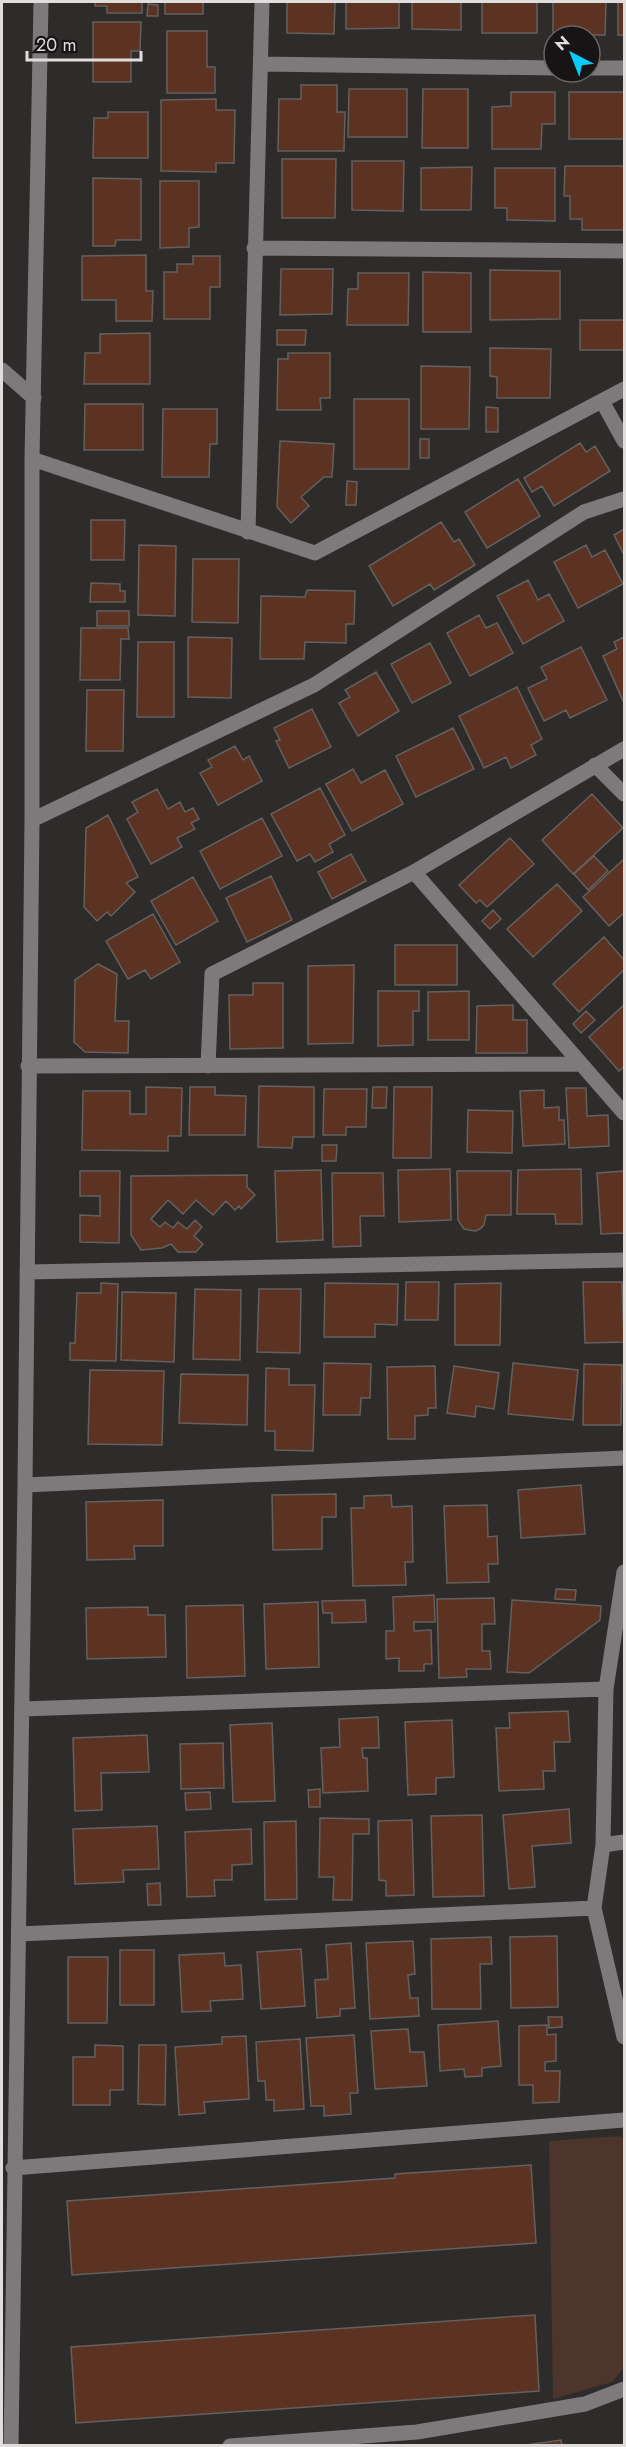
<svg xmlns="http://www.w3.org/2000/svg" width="626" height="2447" viewBox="0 0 626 2447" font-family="Jost,sans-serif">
<rect width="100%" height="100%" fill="#2e2c2b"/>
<!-- green -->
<path fill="#4d352b" d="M620,2136l4,3v228l-12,15 -59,17 -4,-258z"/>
<!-- building -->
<path fill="#5c3322" stroke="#63605f" stroke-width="1.5" d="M95,2h47v11h-35v-7h-12z
M165,2h38v12h-38z
M287,2h48l-1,32 -47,-1z
M346,2h53v26l-53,1z
M412,2h49v28l-49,-1z
M482,2h55v31h-55z
M553,2h53l-1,33h-52z
M618,2h6v33h-6z
M148,4l10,1v11h-11z
M93,22h48l-1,29h-9v31h-38z
M167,31h40v36h8v26h-48z
M301,85h36v27h8l-1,39h-66l1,-52h22z
M349,89h58v48h-59z
M423,89h45v59h-46z
M511,92h44v32h-13l-1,25h-49v-42l19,-1z
M569,92h55v47h-55z
M216,99v11h19l-1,53h-18v9l-55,-1v-71z
M108,112h40v46h-55l1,-40h14z
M282,159h54l-1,59h-53z
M352,161h52l-1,50 -51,-1z
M565,166h59v64h-42v-11h-12v-23h-6z
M472,167l-1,43h-50v-42z
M495,168h60v53l-48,-1v-12h-12z
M93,178l48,1v61h-25l-1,6h-22z
M160,181h39v46l-10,1v19l-29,1z
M146,255v36h7l-1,30h-36v-21h-34v-44z
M193,256h27v31h-10v32h-46v-47h13v-8h16z
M281,269h52l-1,45 -52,1z
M490,270l70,1v48l-70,1z
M423,272l48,1v59h-48z
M358,273h51l-1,52h-61l1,-36h10z
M580,320h44v30h-44z
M277,330h29l-1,15h-28z
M150,333v51h-66l1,-31h15v-19z
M490,348l61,1 -1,49h-53v-21l-7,-1z
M288,353h42v45h-10l1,12h-44l1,-51h10z
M421,366l49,1 -1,62h-48z
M354,399h55v70h-55z
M85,404h58v46h-59z
M486,407l12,1v24h-12z
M163,409h54v35h-7l-1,33h-47z
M420,439h9v19h-9z
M280,441l54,3 -2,33h-8l-23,20 8,9 -18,17 -14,-16z
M580,443l6,9 9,-6 15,25 -56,35 -12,-20 -10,6 -8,-14z
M518,479l22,37 -53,32 -22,-36z
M347,481l10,1 -1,23h-10z
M91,520h34l-1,40h-33z
M441,522l13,20 5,-3 16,26 -41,25 -4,-6 -37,22 -24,-40z
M624,529v26l-10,-20z
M139,545l37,1 -1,70 -37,-1z
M586,545l6,12 13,-7 18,34 -45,24 -24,-46z
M193,559h46l-1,64 -46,-1z
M528,580l10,20 11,-6 15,27 -41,23 -26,-48z
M91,583l29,1v7h5v11h-35z
M307,590l48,1 -1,33h-8v19l-41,-1 -1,17h-44l1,-63 44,1z
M97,611h32v15h-32z
M479,615l7,13 11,-5 16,30 -43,23 -23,-43z
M81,628h47l1,11h-8l-1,41h-40z
M188,637l44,1 -1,60 -43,-1z
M624,637v66l-21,-47 14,-7 -3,-7z
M138,642h36v75h-37z
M430,643l21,40 -39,20 -21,-39z
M581,647l26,53 -37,18 -4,-8 -22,11 -16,-33 19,-9 -6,-12z
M376,672l23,39 -41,25 -19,-33 11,-6 -5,-7z
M517,687l25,52 -11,6 5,10 -25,13 -5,-11 -22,11 -25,-52z
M87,690h37l-1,61h-37z
M312,709l19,38 -42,21 -13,-27 4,-1 -6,-12z
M453,728l21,41 -58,28 -20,-41z
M235,746l8,14 6,-4 13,25 -44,24 -18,-32 12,-6 -4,-7z
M353,769l8,14 24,-13 18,34 -51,27 -26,-47z
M320,788l25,47 -16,9 4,8 -18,10 -5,-8 -13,7 -26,-47z
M157,789l11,20 12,-7 5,10 8,-4 6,11 -8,4 4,6 -18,9 5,9 -31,17 -24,-45 11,-7 -6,-10z
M592,794l31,34 -50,46 -31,-34z
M108,815l30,62 -12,6 9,9 -24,24 -4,-4 -10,9 -13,-14 2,-79z
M262,818l20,38 -62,33 -20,-38z
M510,838l24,26 -47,43 -7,-7 -4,3 -17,-18z
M351,854l15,27 -34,18 -14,-27z
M594,856l14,15 -20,19 -14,-16z
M624,859v54l-15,13 -26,-29z
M271,876l21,44 -45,22 -21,-44z
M193,877l25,44 -42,24 -25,-44z
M557,884l25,27 -49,46 -26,-28z
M493,910l8,9 -11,10 -8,-8z
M153,914l27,48 -29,17 -6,-9 -17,9 -22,-38z
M604,937l20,23v10l-45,42 -26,-28z
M395,945h62v40h-62z
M98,964l19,10 -2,47h14l-1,32 -43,-1 -11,-10 1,-62z
M354,965l-1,78 -45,1v-78z
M253,983h30v65l-53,1 -1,-54h24z
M378,991h41v20h-6v34l-35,1z
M469,991v49h-41v-48z
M513,1005v15h14v33h-51l1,-47z
M624,1005v62l-5,4 -30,-34z
M586,1011l9,9 -14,13 -8,-9z
M259,1086l55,1v50h-21l-1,11 -34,-1z
M146,1087l36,1 -1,48h-13v15l-86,-1 1,-59h47v23h16z
M190,1087h25v8l31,1 -1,39h-56z
M373,1087h14l-1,21h-14z
M394,1087h38l-1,71h-38z
M566,1088h20l1,28 21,-1 1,31 -40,2z
M324,1089h43l-1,38h-20v8h-23z
M544,1090v18l15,-1v13h5l1,24 -42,2 -3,-55z
M468,1110l45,1 -1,42 -45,-1z
M322,1145h15l-1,16h-14z
M450,1169l1,51 -52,2 -1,-52z
M581,1169l1,55h-26l-1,-10h-38l1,-44z
M321,1170l2,70 -46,2 -2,-71z
M80,1171h40l-1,72 -39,-1v-27l20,1v-20h-20z
M457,1171h54v44h-25l-2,10 -4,4 -5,2 -11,-2 -6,-9z
M624,1171v62l-23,1 -4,-61z
M332,1173h51l1,43h-24l1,30 -28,1z
M247,1175v12l8,8 -14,14 -2,-3 -4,4 -9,-9 -13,14 -17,-15 -13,14 -15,-14 -17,19 9,8 5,-5 8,6 5,-6 9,7 8,-9 7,7 -8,9 9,8 -7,8h-18l-7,-8 -9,4 -21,2 -10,-15v-59z
M406,1282h33l-1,38h-33z
M583,1282h39l2,60 -39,1z
M101,1283l17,1 -2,77 -46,-1v-17h5l2,-50h24z
M325,1283l73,1 -1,41 -22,-1v13h-51z
M501,1283l-1,62h-45v-61z
M195,1289l46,1 -1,70 -47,-1z
M259,1289h42l-1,64 -43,-1z
M122,1292l54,1 -2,69 -53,-2z
M324,1363l47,1 -1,34h-9l-1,17h-37z
M513,1363l65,7 -5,50 -65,-6z
M584,1364l38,1 -1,60h-38z
M435,1366l1,42h-8v7l-13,1v23h-27l-1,-72z
M454,1366l45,7 -5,36 -18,-3 -1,11 -28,-4z
M266,1368l23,1v16h26l-2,66 -38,-1v-19h-10z
M90,1370l74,1 -2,74 -74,-1z
M181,1374l67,1 -1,50 -68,-2z
M581,1485l4,49 -64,4 -3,-48z
M336,1494v23h-14v32l-49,1 -1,-55z
M391,1495l1,12 20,-1 1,56h-8l1,23 -53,1 -2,-78h13v-12z
M163,1500v46h-29l1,13 -48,1 -1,-58z
M487,1505l1,32 9,-1 1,28h-10l1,18 -42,1 -3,-77z
M556,1589l20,1 -1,10 -20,-1z
M434,1595l1,27h-21v9l17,-1 1,34h-8v7h-25v-13l-13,1v-28h8l-1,-34z
M494,1598l1,26h-13v27h8l1,18h-25l1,8 -28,1 -2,-79z
M365,1600l1,22 -34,1v-10h-9l-1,-12z
M512,1600l89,6 -1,14 -71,53 -22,-1z
M318,1602l1,65 -53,2 -2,-65z
M243,1605l2,71 -58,2 -1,-72z
M148,1607v8h17l1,42 -79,2 -1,-51z
M568,1711l2,31h-16l1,29h-12l1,18 -45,2 -3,-63h14l-1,-15z
M378,1717l1,31h-17l1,10h4l1,33 -45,2 -2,-45 19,-1 -1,-28z
M452,1720l2,57 -18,1v16l-28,1 -3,-73z
M272,1723l3,78 -42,1 -3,-77z
M147,1735l2,37 -48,1 1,37 -27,1 -2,-73z
M223,1743l1,45 -43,1 -1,-45z
M320,1789v18h-11l-1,-17z
M210,1792l1,17 -25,1 -1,-17z
M569,1809l2,34 -39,3 3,41 -26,2 -6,-74z
M482,1815l2,81 -51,1 -2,-81z
M320,1818l49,1v15h-16l-1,66h-19l1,-23h-15z
M412,1820l2,75 -28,1v-15l-7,-1 -1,-59z
M296,1821l1,78 -32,1 -1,-78z
M157,1826l2,43 -36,1 1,12 -49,2 -2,-55z
M251,1829l1,35 -20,1v15h-18l1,16 -28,1 -2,-65z
M160,1883l1,22h-13l-1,-21z
M557,1936l1,71 -47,1 -1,-71z
M491,1937l1,27h-12l1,45h-49l-1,-70z
M413,1941l2,33 -7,1 2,23h8l1,18 -49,3 -4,-76z
M351,1943l4,65 -15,1v7l-23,2 -2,-38 13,-1 -2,-34z
M301,1949l4,57 -44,3 -4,-57z
M120,1950h34v55h-34z
M224,1953l1,13 16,-1 2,34 -33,2 1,10 -29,1 -3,-57z
M68,1957h40l-1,66h-39z
M548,2017h14v10l-13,1z
M498,2021l3,45 -19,2v8l-17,1 -1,-8 -24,2 -2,-46z
M547,2025v10l9,-1v27l-11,1v9h15l-1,31 -26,1v-18h-14v-59z
M408,2029l2,23h14l3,34 -52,3 -4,-58z
M354,2035l4,58h-8l1,21 -27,2v-10h-13l-5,-68z
M246,2036l3,63 -45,3 1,11 -26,2 -4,-68 47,-3v-7z
M300,2039l4,70 -30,2v-11h-8l-1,-19h-7l-2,-39z
M95,2045l28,1v44h-13v15h-37v-48h22z
M139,2045h27l-1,60 -27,-1z
M531,2165l5,78 -464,32 -5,-74 328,-23v-4z
M535,2315l4,76 -463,32 -5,-76z
M561,2440l1,6h-43z"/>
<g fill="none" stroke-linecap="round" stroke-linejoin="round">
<!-- minor -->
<path stroke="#7c7a7a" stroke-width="15" d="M261,64l293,4
M590,68h34
M254,248l370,3
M2,370l32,28
M602,401l22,40
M32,459l283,94 309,-164
M248,532l14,-530
M595,765l29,29
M32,820l282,-135 270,-173 40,-13
M414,872l210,241
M28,1066l552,-2
M208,1066l4,-92 202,-102 210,-123
M27,1272l597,-12
M25,1485l599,-27
M624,1572l-18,117 -3,156 -9,63 30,129
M22,1709l584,-20
M603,1845l21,-3
M19,1934l575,-26
M13,2168l611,-48
M11,2446l14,-961 7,-665v-361l9,-457
M230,2446l187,-14 168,-28 39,-15"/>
</g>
<!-- border -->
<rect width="626" height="2447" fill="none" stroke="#dfdedd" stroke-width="6"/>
<!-- north arrow -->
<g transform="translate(572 54) rotate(318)"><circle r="28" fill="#161414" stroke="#666564" stroke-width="1.5"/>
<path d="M0-4.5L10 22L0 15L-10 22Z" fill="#0bcafa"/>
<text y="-9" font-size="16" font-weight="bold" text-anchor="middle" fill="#dfdedd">N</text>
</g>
<!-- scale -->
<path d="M27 51v9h114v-9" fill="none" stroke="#dfdedd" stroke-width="3"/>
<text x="36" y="51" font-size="18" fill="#dfdedd" stroke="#161414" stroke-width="4.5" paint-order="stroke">20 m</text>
</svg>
